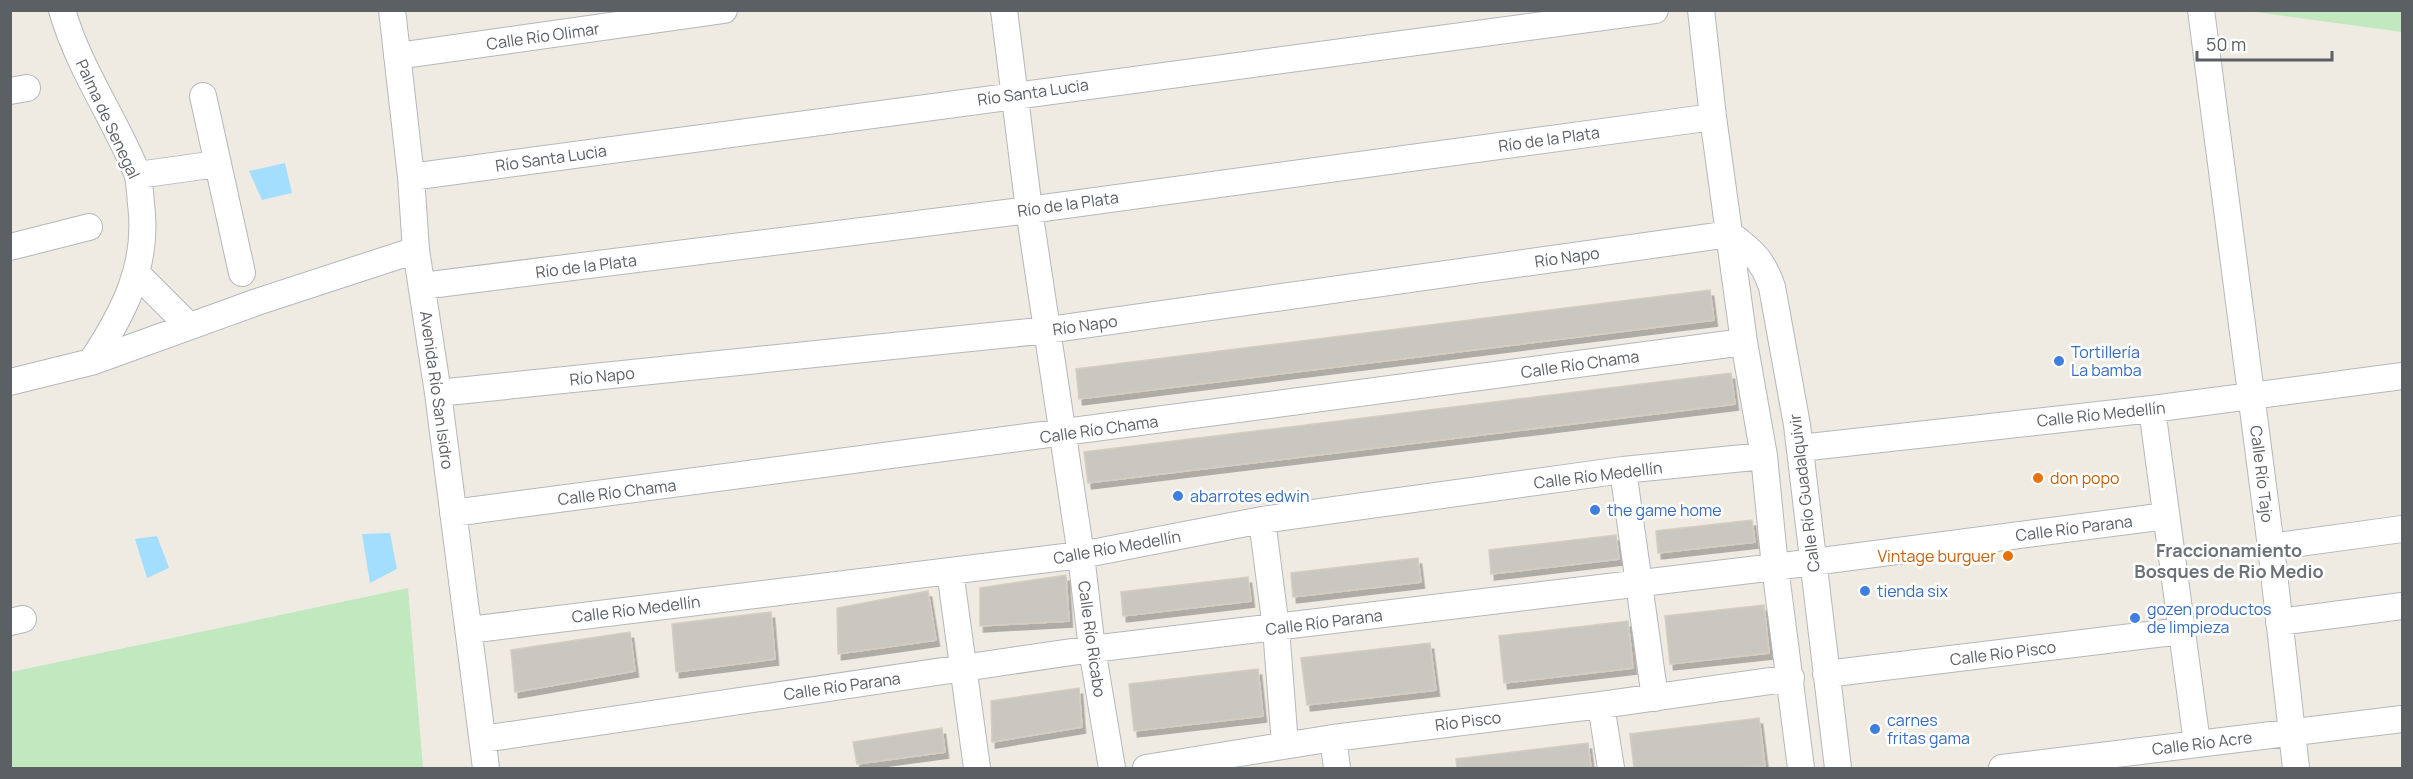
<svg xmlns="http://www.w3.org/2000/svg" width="2413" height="779" viewBox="0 0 2413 779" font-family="Manrope,sans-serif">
<defs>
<filter id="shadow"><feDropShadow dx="3.5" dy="6" stdDeviation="0" flood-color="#0004"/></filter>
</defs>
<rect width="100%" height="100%" fill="#efebe3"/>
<!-- green -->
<path fill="#c1e8be" d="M2248,11h154v21z
M408,588l15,180h-412v-96z"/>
<!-- water -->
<path fill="#a3deff" d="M285,163l7,30 -30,7 -13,-29z
M390,533l7,36 -27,14 -8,-49z
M157,536l12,32 -22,10 -12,-39z"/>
<!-- building -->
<path fill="#cac6c0" stroke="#d4cdc1" stroke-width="1.5" filter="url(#shadow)" d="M1710,290l4,30 -635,79 -3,-30z
M1731,373l4,31 -647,79 -4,-31z
M1752,520l3,22 -97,11 -2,-22z
M1616,535l3,24 -128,15 -2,-24z
M1418,558l3,24 -128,15 -2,-24z
M1066,575l3,46 -89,5v-38z
M1248,577l3,24 -128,15 -2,-24z
M928,591l8,49 -98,14 -1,-46z
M1764,605l5,48 -99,11 -5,-48z
M771,612l4,47 -99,13 -4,-48z
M1628,621l5,47 -129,15 -5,-47z
M630,632l5,39 -120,21 -4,-42z
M1430,643l6,47 -129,15 -6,-47z
M1258,669l5,47 -129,15 -5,-47z
M1079,688l3,39 -90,15 -1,-41z
M1759,718l6,48 -25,2h-106l-4,-34z
M942,728l3,24 -88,12 -4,-22z
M1588,743l3,25h-134l-1,-9z"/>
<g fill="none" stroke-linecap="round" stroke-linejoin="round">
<!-- minor casing -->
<g stroke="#b4b7bb" stroke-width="28">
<path id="minor" d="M62,10c17,59 52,107 75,163 3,9 3,21 4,31 8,60 -17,109 -50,158
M392,10l19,167 5,73 22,143 48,375
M1004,10l25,200 52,345 11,94 20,119
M1701,10l12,107 31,225 20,114 11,111 26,201
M2201,10l70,537 25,221
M397,56l327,-46
M10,91l17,-3
M203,96l39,177
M138,175l79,-11
M411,177l1244,-167
M10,247l79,-20
M138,275l51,51
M422,286l607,-76 684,-93
M10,382l81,-20 166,-60 159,-52
M438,393l610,-63 682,-96c22,17 33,26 42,53l25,138 41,343
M2152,409l45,334
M1800,448l352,-39 250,-33
M1623,470l32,228
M453,513l1291,-171
M1262,520l14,108 9,117
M2271,547l131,-18
M950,571l27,197
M10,622l13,-3
M2279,622l123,-16
M469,630l612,-75 181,-35 361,-50 141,-14
M1826,674l355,-43
M1601,705l10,63
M1333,738l4,30
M483,739l609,-90 683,-82 391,-51
M1146,768l187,-30 268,-33 190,-27
M2002,768l400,-49"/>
</g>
<!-- minor -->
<use href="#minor" stroke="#fff" stroke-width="26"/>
</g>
<!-- markers -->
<g fill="#3f7fe0" stroke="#fff" stroke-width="2">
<circle cx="2059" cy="361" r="6"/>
<circle cx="1178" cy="496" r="6"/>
<circle cx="1595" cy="510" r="6"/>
<circle cx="1865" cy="591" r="6"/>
<circle cx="2135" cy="618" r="6"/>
<circle cx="1875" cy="729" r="6"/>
</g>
<g fill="#e8710a" stroke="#fff" stroke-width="2">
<circle cx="2038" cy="478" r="6"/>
<circle cx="2008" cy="556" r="6"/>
</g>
<g text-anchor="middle" stroke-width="5" stroke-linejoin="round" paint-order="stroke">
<!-- street labels -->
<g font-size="16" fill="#5b6065" stroke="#fff">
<text transform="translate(543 36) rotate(-8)" y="6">Calle Río Olimar</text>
<text transform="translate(1033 92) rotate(-8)" y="6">Río Santa Lucia</text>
<text transform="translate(108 119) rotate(65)" y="6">Palma de Senegal</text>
<text transform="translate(1549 139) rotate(-8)" y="6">Río de la Plata</text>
<text transform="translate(551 158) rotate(-8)" y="6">Río Santa Lucia</text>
<text transform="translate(1068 204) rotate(-8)" y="6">Río de la Plata</text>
<text transform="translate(1567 257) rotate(-8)" y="6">Río Napo</text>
<text transform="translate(586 266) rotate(-7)" y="6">Río de la Plata</text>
<text transform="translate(1085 325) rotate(-8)" y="6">Río Napo</text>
<text transform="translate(1580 364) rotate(-8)" y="6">Calle Río Chama</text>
<text transform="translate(602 376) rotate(-6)" y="6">Río Napo</text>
<text transform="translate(437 390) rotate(82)" y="6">Avenida Río San Isidro</text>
<text transform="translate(2101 414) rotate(-6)" y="6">Calle Río Medellín</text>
<text transform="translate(1099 429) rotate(-8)" y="6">Calle Río Chama</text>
<text transform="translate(2262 474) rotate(83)" y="6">Calle Río Tajo</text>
<text transform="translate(1598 475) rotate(-7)" y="6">Calle Río Medellín</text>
<text transform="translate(617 492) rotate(-7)" y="6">Calle Río Chama</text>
<text transform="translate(1804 493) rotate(-97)" y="6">Calle Río Guadalquivir</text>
<text transform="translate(2074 528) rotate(-7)" y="6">Calle Río Parana</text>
<text transform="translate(1117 547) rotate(-10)" y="6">Calle Río Medellín</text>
<text transform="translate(636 609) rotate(-7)" y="6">Calle Río Medellín</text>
<text transform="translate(1324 622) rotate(-7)" y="6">Calle Río Parana</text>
<text transform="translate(1092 639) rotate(82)" y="6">Calle Río Ricabo</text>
<text transform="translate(2003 653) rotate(-7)" y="6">Calle Río Pisco</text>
<text transform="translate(842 686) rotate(-8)" y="6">Calle Río Parana</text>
<text transform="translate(1468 721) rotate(-7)" y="6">Río Pisco</text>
<text transform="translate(2202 743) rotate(-7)" y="6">Calle Río Acre</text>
</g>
<!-- shop labels -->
<g font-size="16" fill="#366cbe" stroke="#fff" text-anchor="start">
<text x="2071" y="358">Tortillería<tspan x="2071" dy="18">La bamba</tspan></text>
<text x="1190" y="502">abarrotes edwin</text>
<text x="1607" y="516">the game home</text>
<text x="1877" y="597">tienda six</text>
<text x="2147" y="615">gozen productos<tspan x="2147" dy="18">de limpieza</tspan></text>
<text x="1887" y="726">carnes<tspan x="1887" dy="18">fritas gama</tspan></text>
</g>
<!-- food labels -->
<g font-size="16" fill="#c56008" stroke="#fff" text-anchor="start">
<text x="2050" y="484">don popo</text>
<text x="1996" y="562" text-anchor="end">Vintage burguer</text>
</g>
<!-- neighbourhood labels -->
<g font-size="18" font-weight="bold" fill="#6c7277" stroke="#fff">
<text x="2229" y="557">Fraccionamiento<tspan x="2229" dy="21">Bosques de Rio Medio</tspan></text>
</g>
</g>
<!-- border -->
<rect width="2413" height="779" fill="none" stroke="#5b6065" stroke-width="24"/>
<!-- scale -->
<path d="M2197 51v9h135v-9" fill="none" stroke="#5b6065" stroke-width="3"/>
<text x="2206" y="51" font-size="18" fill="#5b6065" stroke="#ffffff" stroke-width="4.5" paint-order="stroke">50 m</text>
</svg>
